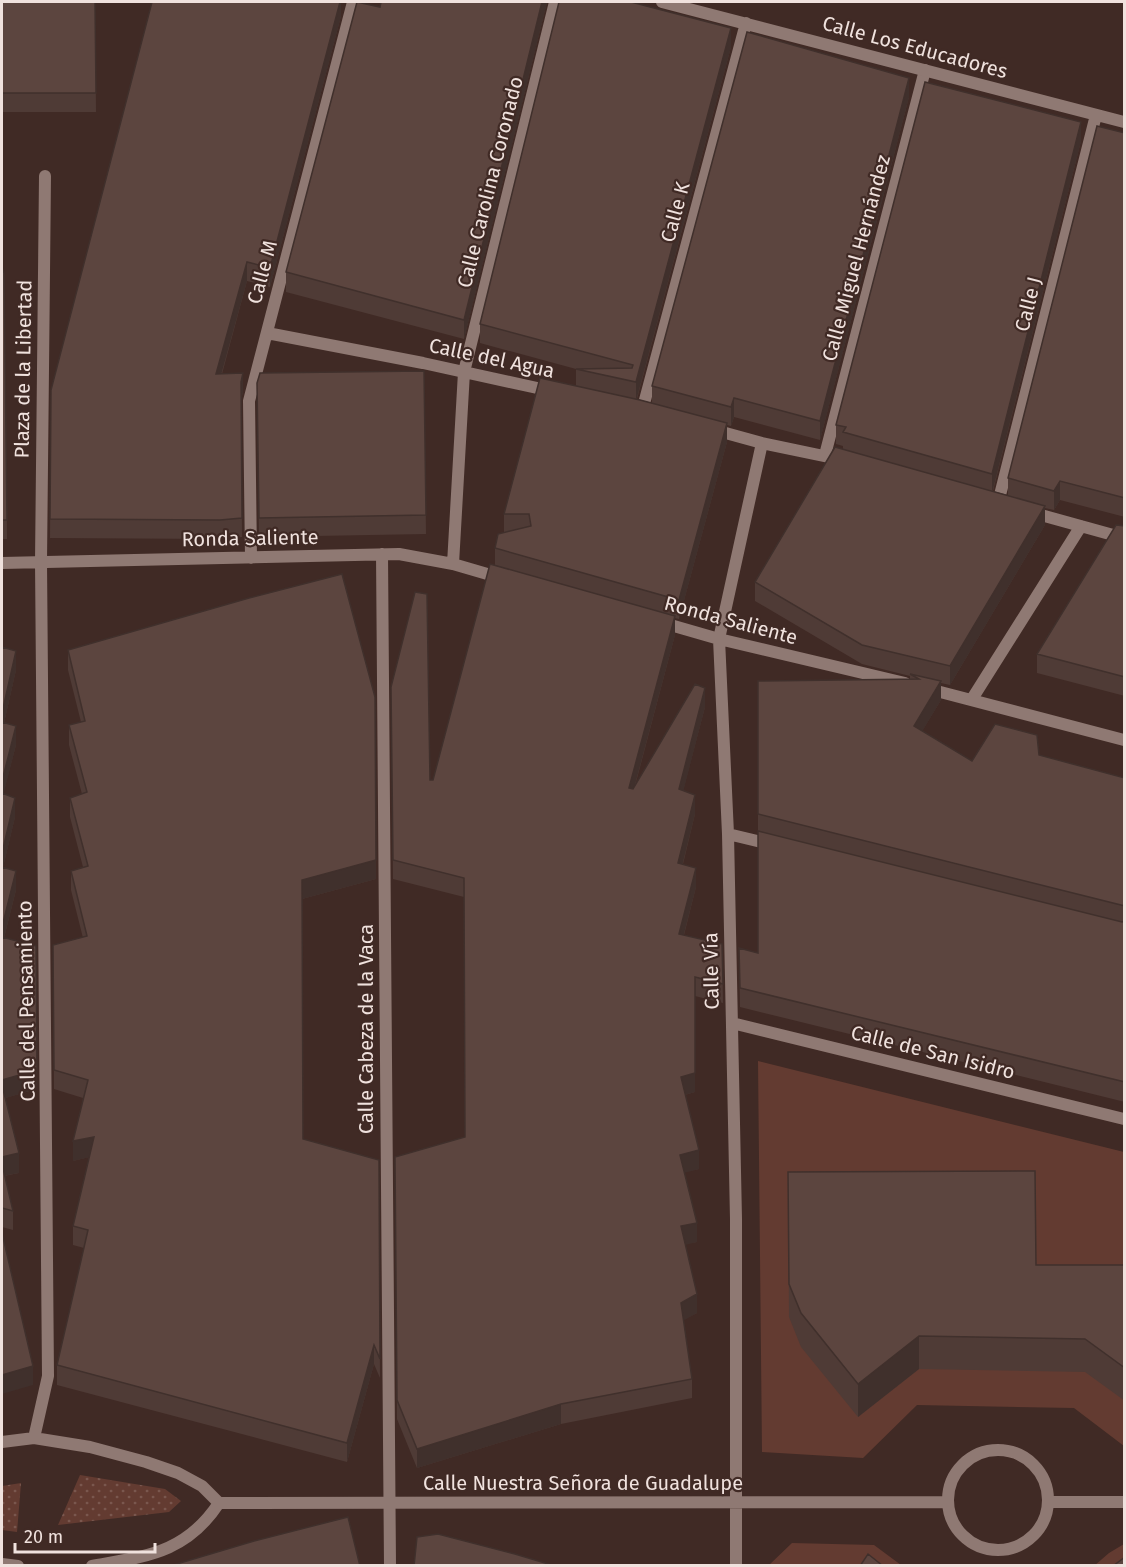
<svg xmlns="http://www.w3.org/2000/svg" width="1126" height="1567" viewBox="0 0 1126 1567" font-family="'Fira Sans',sans-serif">
<defs>
<pattern id="grass-dots" width="8" height="8" patternUnits="userSpaceOnUse" patternTransform="scale(1.5)"><rect width="8" height="8" fill="#633b31"/><path d="M2 2h.1M6 6h.1" fill="none" stroke="#7a574e" stroke-width="1.8" stroke-linecap="round"/></pattern>
</defs>
<rect width="100%" height="100%" fill="#402a25"/>
<!-- grass -->
<path fill="url(#grass-dots)" d="M80,1475l85,14 16,12 -12,11 -111,13z
M21,1483l-4,49 -15,-2v-44z"/>
<!-- park -->
<path fill="#633b31" d="M758,1061l366,91v294l-50,-38 -157,-3 -54,53 -101,-6z
M792,1543l82,2 27,20 -133,1z
M1124,1544v21l-30,1 15,-13z"/>
<g fill="none" stroke-linecap="round" stroke-linejoin="round">
<!-- pedestrian -->
<path stroke="#8f7973" stroke-width="12" d="M825,455l100,-385"/>
<!-- minor -->
<path stroke="#8f7973" stroke-width="12" d="M662,2l462,120
M267,333l156,30 128,28
M642,411l104,-388
M711,429l51,14 81,17
M998,503l98,-388
M1030,512l94,26
M382,554l8,1012
M251,558l-2,-157 104,-399
M2,563l397,-9 54,10 48,14
M453,564l11,-192 91,-370
M660,622l59,17 186,44
M925,688l199,52
M972,699l109,-173
M728,834l46,11
M732,1023l392,96
M34,1438l14,-62 -7,-814 4,-386
M2,1442l32,-4 56,9 56,15 32,11 24,13 17,17 728,-1
M948 1500a50 50 0 1 1 100 0a50 50 0 1 1-100 0Z
M1048,1502h76
M2,1564l16,2
M92,1566c55,-10 94,-13 127,-63
M736,1566v-347l-8,-385 -9,-195 43,-196"/>
</g>
<!-- wall -->
<path fill="#4f3b36" d="M2,2h93l1,110h-94z
M341,2v14l-71,271 -23,-6 -25,93 21,18 -2,8 1,137 -22,2 -170,-1 1,-148z
M547,2l-83,337 -178,-47v-20l94,-265z
M731,47l-94,352 15,4v-17l257,-289 -89,343 -86,-23 -3,9 -4,-1v17l-48,177 -4,-1v17l-40,151 70,-79 -22,84 12,23 -12,50 13,23 -12,48 38,9 1,59 -28,-7v96l-10,3 14,74 -15,3 13,70 -12,2 12,69 -14,7 9,59v19l-131,26 -144,44 -20,-49 -2,-262 70,-20 -1,-240 -71,-18 -2,-192 39,93h3l62,-215v-17l9,-15v-19l72,-128v-17l-96,-26v-19z
M1125,133v384l-65,-17 -6,10 -9,-2v17l-95,160 -9,-2v17l-19,31 50,30 67,-6 86,23v324l-385,-95 -1,-59 19,5v-272l152,-2v-3l-48,-12 -107,-63v-19l88,-132v-4l-7,-2v-19l245,-284 -88,350 15,4v-17z
M2,267l2,6 3,266h-5z
M424,371l2,163 -167,3 -2,-154z
M1125,526v170l-88,-23v-19z
M2,647l14,23 -12,53 12,22 -13,49 12,23 -12,50 13,23 -12,48 33,151 -32,9 14,75 -15,3 9,35v19l-11,-3z
M68,650l308,229 -74,20 1,240 76,21 1,218 -6,-14 -27,98 -290,-77v-20l27,-117 -11,-3v-19l16,-69 -16,4 10,-63 -29,-9 -1,-144 30,-7 -12,-48v-19l12,-4 -13,-50v-19l12,-4 -13,-49v-20l12,-3 -13,-52z
M788,1172l248,93h89v136l-40,-29 -166,-3 -61,48 -57,-70 -12,-30z"/>
<!-- shaded-wall -->
<path fill="#40302c" d="M340,2h1v14l-71,271v-19z
M542,2h5l-83,337v-19z
M731,28v19l-95,354v-19z
M909,78v19l-89,343v-19z
M1081,122v19l-89,352v-19z
M247,262v19l-31,112v-19z
M243,373v19l-2,9v-19z
M734,398v19l-3,9v-19z
M727,423v19l-48,177v-19z
M1060,481v19l-6,10v-19z
M1045,506v19l-95,160v-19z
M675,616v19l-46,172v-19z
M16,651v19l-14,62v-19z
M941,681v19l-27,45v-19z
M705,688v19l-26,101v-19z
M16,726v19l-14,55v-19z
M695,795v19l-17,68v-19z
M15,798v19l-13,55v-19z
M376,860v19l-74,20v-19z
M696,868v19l-17,66v-19z
M16,871v19l-14,56v-19z
M37,1070v19l-35,10v-19z
M695,1073v19l-14,4v-19z
M94,1137v19l-21,5v-20z
M699,1150v19l-19,5v-19z
M19,1153v20l-17,3v-19z
M697,1223v19l-16,4v-20z
M697,1294v19l-16,9v-19z
M919,1336v33l-61,48v-33z
M374,1345v19l-27,98v-19z
M33,1366v19l-31,9v-19z
M561,1404v20l-144,44v-19z"/>
<!-- building -->
<path fill="#5c453f" stroke="#40302c" stroke-width="1.5" d="M2,2h93l1,91h-94z
M152,2h188l-70,266 -23,-6 -31,112 27,-1 -2,9 1,136 -22,2 -170,-1 1,-129z
M357,2l23,5 1,-5h161l-78,318 -178,-48z
M559,2h72l100,26 -95,354 -60,-13 56,-1 1,-3 -153,-41z
M747,32l162,46 -89,343 -86,-23 -3,9 -79,-21z
M925,82l156,40 -89,352 -149,-42 3,-5 -10,-2z
M1097,126l28,7v365l-65,-17 -6,10 -46,-13z
M2,267l2,6 3,247h-5z
M424,371l2,144 -167,3 -2,-135 3,-10z
M540,378l100,22 87,23 -48,177 -184,-52 3,-14 33,-8 -2,-12h-25z
M835,447l210,59 -95,160 -88,-21 -107,-63z
M1116,525l9,1v151l-88,-23z
M490,564l185,52 -46,172 4,1 62,-105 10,4 -26,101 16,6 -17,68 18,5 -17,66 43,10 1,40 -28,-7v96l-14,4 18,73 -19,5 17,68 -16,3 16,68 -16,9 11,76 -131,25 -144,45 -20,-49 -2,-243 70,-20 -1,-259 -71,-18 -2,-173 24,-95 12,2 3,186h3z
M342,574l33,123 1,163 -74,20 1,259 76,21 1,199 -6,-14 -27,98 -290,-78 31,-135 -15,-4 21,-89 -21,4 15,-61 -34,-10 -1,-125 34,-9 -16,-65 17,-5 -18,-68 17,-6 -18,-67 16,-4 -17,-71 181,-52z
M2,647l14,4 -14,62z
M910,674l31,7 -27,45 58,35 23,-37 42,11 2,20 86,23v128l-367,-92v-133l161,-2z
M2,722l14,4 -14,55z
M2,793l13,5 -13,55z
M758,831l364,91 3,-1v161l-385,-94 -1,-40 19,5z
M2,867l14,4 -14,56z
M2,937l34,9 1,124 -35,10z
M2,1085l17,68 -17,4z
M2,1164l11,47 -11,-3z
M1035,1171l1,94h89v103l-40,-29 -166,-3 -61,48 -57,-71 -12,-29 -1,-112z
M2,1233l31,133 -31,9z
M348,1517l12,49h-190l84,-25z
M438,1534l77,20 40,12h-141l3,-29z
M868,1554l15,12h-23z
M1125,1557v9h-12z"/>
<g text-anchor="middle" stroke-width="4.5" stroke-linejoin="round" paint-order="stroke">
<!-- street labels -->
<g font-size="20" fill="#f0e2de" stroke="#402a25">
<text transform="translate(915 47) rotate(15)" y="7">Calle Los Educadores</text>
<text transform="translate(490 182) rotate(-76)" y="7">Calle Carolina Coronado</text>
<text transform="translate(675 212) rotate(-75)" y="7">Calle K</text>
<text transform="translate(856 258) rotate(-75)" y="7">Calle Miguel Hernández</text>
<text transform="translate(262 272) rotate(-75)" y="7">Calle M</text>
<text transform="translate(1028 304) rotate(-76)" y="7">Calle J</text>
<text transform="translate(492 358) rotate(12)" y="7">Calle del Agua</text>
<text transform="translate(23 369) rotate(-89)" y="7">Plaza de la Libertad</text>
<text transform="translate(250 538) rotate(-1)" y="7">Ronda Saliente</text>
<text transform="translate(731 620) rotate(15)" y="7">Ronda Saliente</text>
<text transform="translate(711 971) rotate(-91)" y="7">Calle Vía</text>
<text transform="translate(26 1001) rotate(-91)" y="7">Calle del Pensamiento</text>
<text transform="translate(366 1029) rotate(-90)" y="7">Calle Cabeza de la Vaca</text>
<text transform="translate(933 1052) rotate(14)" y="7">Calle de San Isidro</text>
<text x="583" y="1490">Calle Nuestra Señora de Guadalupe</text>
</g>
</g>
<!-- border -->
<rect width="1126" height="1567" fill="none" stroke="#f0e2de" stroke-width="6"/>
<!-- scale -->
<path d="M15 1543v9h140v-9" fill="none" stroke="#f0e2de" stroke-width="3"/>
<text x="24" y="1543" font-size="18" fill="#f0e2de" stroke="#402a25" stroke-width="4.5" paint-order="stroke">20 m</text>
</svg>
